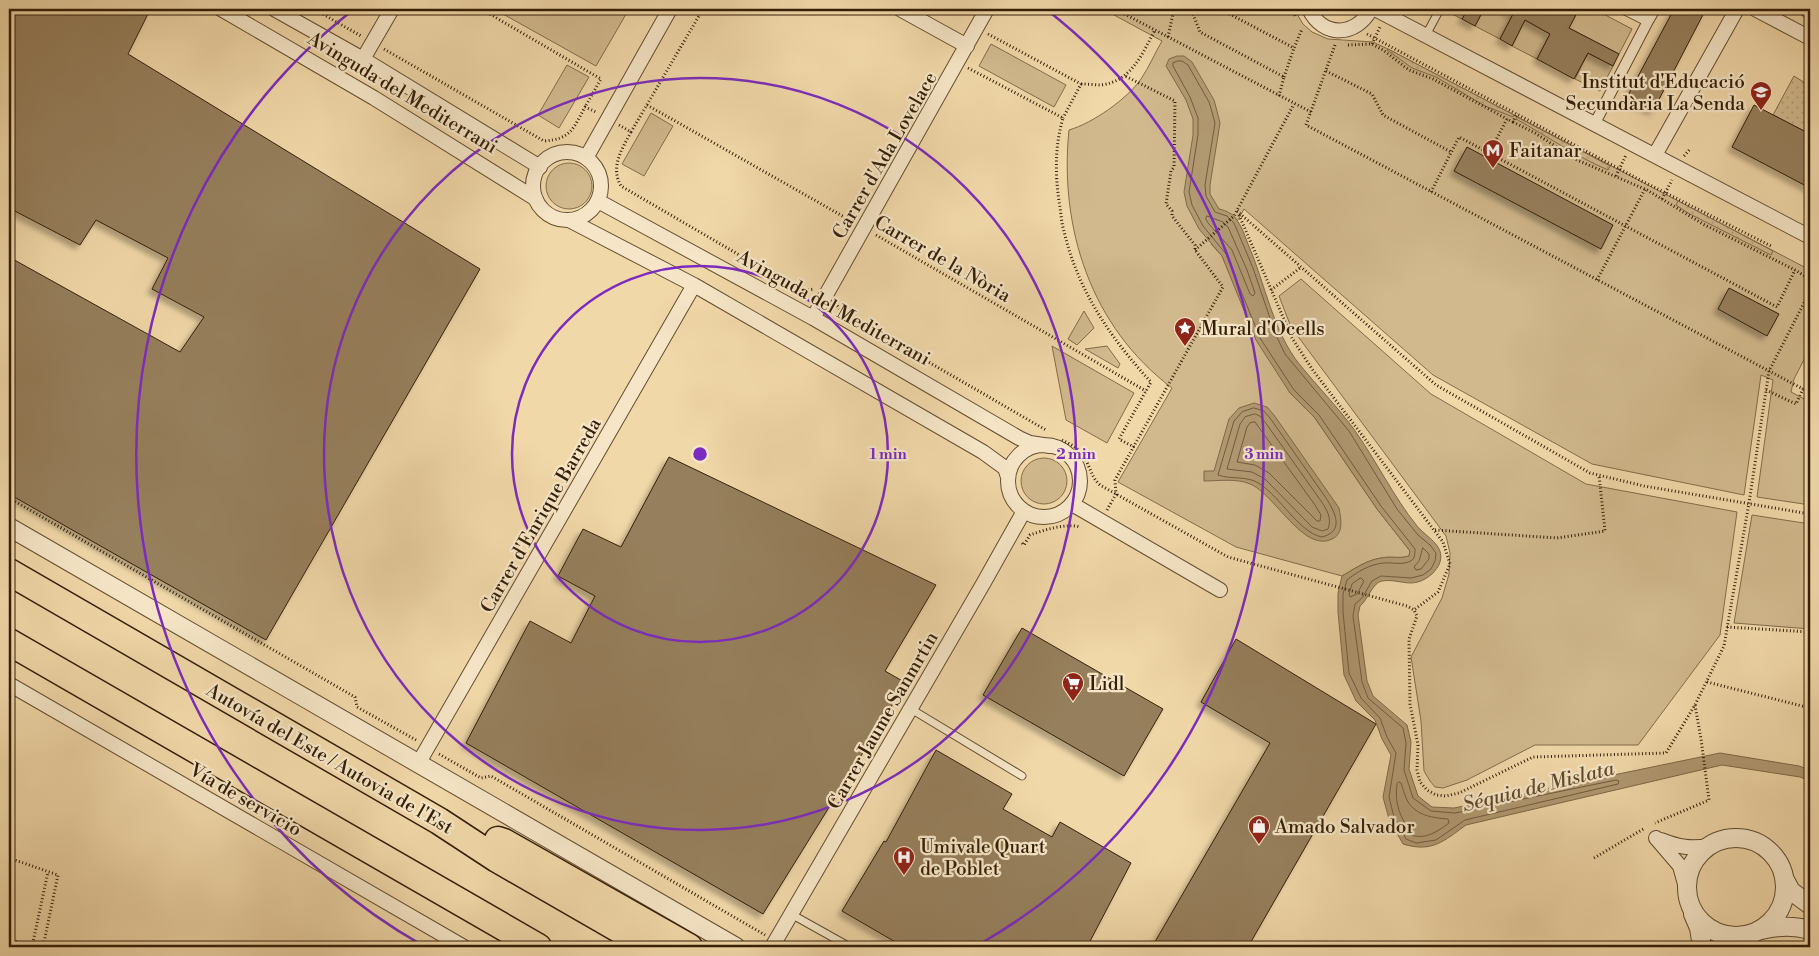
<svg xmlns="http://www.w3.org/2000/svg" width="1819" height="956" viewBox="0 0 1819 956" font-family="'Libre Bodoni',serif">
<defs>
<pattern id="garden-dots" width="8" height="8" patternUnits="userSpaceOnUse" patternTransform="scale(1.25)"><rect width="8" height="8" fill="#d1b98d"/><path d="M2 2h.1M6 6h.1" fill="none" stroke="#b49f78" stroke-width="1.8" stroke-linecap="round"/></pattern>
<filter id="shadow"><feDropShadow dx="-4.5" dy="4.5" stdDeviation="2.5" flood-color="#0004"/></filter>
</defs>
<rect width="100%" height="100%" fill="#f1d8a9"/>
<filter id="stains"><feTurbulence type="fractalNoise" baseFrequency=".004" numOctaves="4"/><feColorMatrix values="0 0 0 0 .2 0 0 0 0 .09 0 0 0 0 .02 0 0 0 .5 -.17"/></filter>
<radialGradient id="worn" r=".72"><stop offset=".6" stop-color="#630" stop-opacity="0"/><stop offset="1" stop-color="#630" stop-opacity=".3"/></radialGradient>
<!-- green -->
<path fill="#d1b98d" stroke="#826c4a" d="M494,9h135l-33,57z
M1103,9h191l9,15 9,8 16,7 45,3 15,7 422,221v78l-16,31 -3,13 19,10v103l-53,-8 16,-117 -12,-5 -17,120 -152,-31 -159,-89 -189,-166 -6,11 -27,24 11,12 12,28 56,109 25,25 62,91 33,42 -1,5c-9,3 -18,0 -28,2 -14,2 -27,11 -39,18l-106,-29 -118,-65 54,-94c-81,-61 -113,-160 -103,-258 24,-7 58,-31 72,-51 8,-12 14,-26 21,-38z
M1326,9h26c-9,7 -17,7 -26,0z
M1452,9h16l-6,10 -12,-6z
M1484,9h19l10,5 -13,25 -25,-13z
M1579,9h15l38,20 -13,25 -50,-26z
M1525,20l25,14 -13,25 -25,-13z
M991,44l75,41 -12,22 -75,-41z
M1588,53l25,13 -13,25 -25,-12z
M567,65l22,12 -30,51 -21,-13z
M651,113l22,13 -29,50 -22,-12z
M546 186a23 23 0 1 1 46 0a23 23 0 1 1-46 0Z
M1301,279l130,115 155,90 151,28 -17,123 -82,110h-103l-68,35 -24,8 -8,-1 -5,-6 -6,-10 -3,-50 -10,-64 31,-59 7,-24 1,-21 -4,-17 -155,-209 -12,-31z
M1084,311l10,17 -17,17 -9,-6z
M1052,346l82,47 -27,50 -41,-23z
M1107,346l13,18 -2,4 -33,-19z
M1021 481a23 23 0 1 1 46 0a23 23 0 1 1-46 0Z
M1752,515l58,9v105l-76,-6z"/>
<!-- garden -->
<path fill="url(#garden-dots)" stroke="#826c4a" d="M1388,49l126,66 -1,2 -28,-11 -49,-29 -24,-9 -25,-18z
M1794,76l16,10v48l-37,-19z
M1517,117l93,49 -2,4c-33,-14 -61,-34 -92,-51z
M1678,201l95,50 -2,4 -83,-42 -12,-8z"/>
<!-- water -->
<path fill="#b19972" stroke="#7f6847" d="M1177,56h7l8,6 22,38 3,11 3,12 -10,62v9l9,15c8,2 13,4 18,11 5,7 8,16 11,24 17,39 25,88 52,121 17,21 37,41 53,63 23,32 40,68 64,98 9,11 28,19 23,36 -1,4 -5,9 -8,12 -20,17 -31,4 -50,7 -10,2 -14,19 -22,25l-2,9 9,66 6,15 34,29 4,17 -2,27 9,27 14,11 22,1 266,-55 79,13 11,4v11l-10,-4 -78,-12 -256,60c-22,16 -34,28 -63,19l-14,-25 -6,-22 8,-42 -9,-16 -7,-19 -19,-19 -12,-26 -6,-63v-19l4,-17c12,-7 25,-16 39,-18 10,-2 19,1 28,-2l1,-5 -33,-42 -62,-91 -25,-25 -34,-53 -34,-84 -23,-27 -12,-23 -3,-14 9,-57v-16l-7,-19 -20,-34 3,-7z
M1254,403l13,4 7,8 65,93c2,11 5,26 -7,31 -29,14 -57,-45 -82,-55 -13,-6 -33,-3 -46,-3v-10h10l15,-52 10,-11z"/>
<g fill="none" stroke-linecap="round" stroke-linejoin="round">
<!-- shore -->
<path stroke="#725c3c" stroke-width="1" d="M1178,61h4l6,4 21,37 3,10 3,11 -10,62 1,11 9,16 12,4 7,7 19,45 22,65 10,21 64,77 48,78 21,26 12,10 6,8 -1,8 -4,8 -8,6 -12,3 -30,-2 -9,5 -10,17 -7,6 -2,12 9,66 6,16 35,30 3,15 -2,27 9,28 18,13 24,2 161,-33 3,1 -1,3 -153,36 -29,20 -20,3 -10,-4 -12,-22 -5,-20 7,-44 -9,-16 -7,-19 -19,-20 -12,-25 -6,-61v-18l4,-14c10,-8 23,-16 37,-17 8,-1 20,3 28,-3 3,-2 3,-7 3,-11l-34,-43 -62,-91 -25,-25 -34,-52 -34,-84 -23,-28 -11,-21 -3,-13 9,-57v-17l-8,-21 -17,-31v-3z
M1207,216l16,6 5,5 19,43 8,23 -2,3 -3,-2 -18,-44 -24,-27 -2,-4z
M1254,408l10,3 6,7 56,80c9,14 19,33 -4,39 -22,-4 -42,-40 -62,-53 -13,-9 -28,-4 -42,-9l16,-54 8,-9z
M1255,414l5,2 5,6 56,79c6,9 11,17 7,28l-6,2 -10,-4 -47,-48 -13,-7 -25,-3 13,-45 5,-7z
M1255,422l60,83 6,10 -1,6h-3l-48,-48 -14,-8 -18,-3 10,-35 3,-4z
M1423,548l6,6v5l-8,10 -5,1 -2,-3 5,-6z
M1361,578l3,3 -7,13 -7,3 -1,-3 3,-10z
M1399,782l2,1c2,6 4,14 7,19 9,14 26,16 40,17l1,4c-11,8 -23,17 -38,12 -10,-19 -17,-29 -14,-51z"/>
</g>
<!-- building -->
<path fill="#967f5b" stroke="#341f07" filter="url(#shadow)" d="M16,9h122l10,5 -20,40 352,215 -214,371 -257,-146v-237l171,95 24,-35 -52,-28 16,-31 -72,-38 -16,25 -71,-37v-186z
M1468,9h16l-9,17 -13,-7z
M1503,9h76l-10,19 50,26 -6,12 -25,-13 -14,26 -37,-20 13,-25 -25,-14 -13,26 -12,-7 13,-25z
M1674,9h32l-53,102 -26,-14z
M1754,105l56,29v54l-78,-41z
M1467,147l146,78 -12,24 -147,-78z
M1729,288l50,26 -12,22 -49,-27z
M669,457l267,128 -51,86 21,12 -143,231 -297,-171 64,-122 41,22 24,-47 -37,-20 25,-47 38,18z
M1022,628l141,81 -39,67 -141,-81z
M1236,639l140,85 -128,223h-96l118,-204 -69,-41z
M936,750l76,44 -9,15 49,28 8,-15 71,41 -44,84h-183l-62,-36 42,-70 2,1z"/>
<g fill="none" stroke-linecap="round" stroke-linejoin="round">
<!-- service casing -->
<g stroke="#634d30" stroke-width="9">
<path id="service" d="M1426,35l14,-26
M911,709l111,67
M791,914l59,33"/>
</g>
<!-- pedestrian casing -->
<g stroke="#634d30" stroke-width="12">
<path id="pedestrian" d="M1648,21l7,-12
M1595,123l53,-102 -24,-12"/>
</g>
<!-- minor casing -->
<g stroke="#634d30" stroke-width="16">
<path id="minor" d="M221,9l153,89 162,101
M274,9l89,50 177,108
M900,9l67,37
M1309,9c14,29 47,28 62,0
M1375,9l435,228
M1755,9l55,29
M1806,9l4,2
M363,59l29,-50
M533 186a34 34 0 1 1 68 0a34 34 0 1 1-68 0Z
M1655,155l82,-146
M586,158l84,-149
M598,201l215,117 206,120 11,5 20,3
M569,220l125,65 289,167 22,16 3,9
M813,318l174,-309
M1008 481a36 36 0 1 1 72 0a36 36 0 1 1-72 0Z
M1072,504l148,86
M9,684l455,263
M418,764l276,-479
M1656,838l24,28 6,22
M1661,840c18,7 29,9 48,6
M772,947l211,-363 41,-73"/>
</g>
<!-- tertiary casing -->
<g stroke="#634d30" stroke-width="20">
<path id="tertiary" d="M9,527l727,420
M1687 887a49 49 0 1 1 98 0a49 49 0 1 1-98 0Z
M1784,878l7,13 19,14
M1693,914l6,14 3,19
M1761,930c17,-4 32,-5 49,0"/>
</g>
<!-- motorway casing -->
<g stroke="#341f07" stroke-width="29">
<path id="motorway" d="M9,572l430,249 58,38 153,88
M9,642l529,305
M498,840l6,2 185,105"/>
</g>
<!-- path -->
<path stroke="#341f07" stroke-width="3" stroke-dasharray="1 2.5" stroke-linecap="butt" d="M314,9l47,27
M481,9l120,70 -16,28
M1115,9l196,103
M1184,9l9,5 7,18 84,45 -5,19
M1220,9l74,39 8,-19
M1291,9l5,8
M1193,14l14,-5
M988,34l93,50 -18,34
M1367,34l275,147 131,66
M1168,37l6,-28
M1372,44l8,-17
M1335,45l-29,80 497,264 6,-4
M1348,45l24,-1 11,6 26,20 24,9 74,40
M384,49l160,92c27,-2 29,-12 41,-34l11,5
M968,68l95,50c-8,28 -8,54 -4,83 2,10 2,21 5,30 13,58 47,108 87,151l-32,57 15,8
M1326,71l46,23 11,21 68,37
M1284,77l10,-29
M1081,84c7,0 14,1 20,1 31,-4 41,-31 54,-55
M647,105l206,117
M1513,122l22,11 42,27 70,30 56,34 94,47 12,8 1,9 -6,15 -35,68 -20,132 -25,143 -29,59
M619,125l12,7c-9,17 -21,35 -10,54l180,105 13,-2
M631,132l72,-123
M1489,153l288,154 18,-37
M1684,156l6,-7
M1616,176l10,-21
M1431,192l28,-55 30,16 18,-34 6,3 4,-9
M1662,199l10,-19
M1237,211l199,174 154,88 54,13 166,28
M1239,215l53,123 20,31 131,173 7,22 -12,28 -24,18
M876,235l270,156
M1195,250l39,-34 60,-112
M1597,280l48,-91
M1271,290l29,-22
M835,303l7,9 204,118
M1766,390l30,14 7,-15
M1062,440c8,4 17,8 22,17 6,9 7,20 16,28l128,72 179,49 7,4 3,6 -8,23 1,65 8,41 -1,25 3,12 7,8 9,5 10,1 13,-3 74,-36 133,-4 29,-48 6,34 8,61 -54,23
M9,498l346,199 2,10 59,33
M1107,510l9,-16 -1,-14 108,-193 -28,-37v-5l-23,-29v-5l-6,-7 5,-33 3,-4 1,-66 -50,-25
M1435,530l122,8 48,-7 -6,-56
M1022,543l2,2 6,-10c14,-5 36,-12 50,-8
M1727,627l83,5
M1707,682l103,26
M439,754l42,24 10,-2 274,159
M9,858l49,17 -15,72
M1594,858l51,-30
M9,939l23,8
M32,947l16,-75"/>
<!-- service -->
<use href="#service" stroke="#f6e6c7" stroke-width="7"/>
<!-- pedestrian -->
<use href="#pedestrian" stroke="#f6e6c7" stroke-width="10"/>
<!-- minor -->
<use href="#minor" stroke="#f6e6c7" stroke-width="14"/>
<!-- tertiary -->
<use href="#tertiary" stroke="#f6e6c7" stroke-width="18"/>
<!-- motorway -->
<use href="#motorway" stroke="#f1d8a9" stroke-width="26"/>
</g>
<!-- distance rings -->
<g fill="none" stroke="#7b2cbf" stroke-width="2.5">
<circle cx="700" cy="454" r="188"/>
<circle cx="700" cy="454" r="376"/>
<path d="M422 945A564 564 0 0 1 353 10M1047 10A564 564 0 0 1 978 945"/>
</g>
<!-- icons -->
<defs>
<g id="school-pin" transform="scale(1.125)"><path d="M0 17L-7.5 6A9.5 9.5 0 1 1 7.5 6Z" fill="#8f2418" stroke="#f6e6c7"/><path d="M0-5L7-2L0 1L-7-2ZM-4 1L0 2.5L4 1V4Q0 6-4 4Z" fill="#fff"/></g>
<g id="metro-pin" transform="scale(1.125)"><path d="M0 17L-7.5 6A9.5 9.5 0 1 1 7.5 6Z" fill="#8f2418" stroke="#f6e6c7"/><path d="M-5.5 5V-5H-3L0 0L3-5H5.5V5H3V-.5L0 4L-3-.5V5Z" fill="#fff"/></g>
<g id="sight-pin" transform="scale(1.125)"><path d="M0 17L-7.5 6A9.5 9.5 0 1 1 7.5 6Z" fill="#8f2418" stroke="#f6e6c7"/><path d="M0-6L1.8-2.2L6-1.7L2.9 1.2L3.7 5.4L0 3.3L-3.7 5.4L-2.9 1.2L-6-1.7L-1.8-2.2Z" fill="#fff"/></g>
<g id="supermarket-pin" transform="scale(1.125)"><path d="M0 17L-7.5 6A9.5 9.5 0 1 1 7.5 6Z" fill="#8f2418" stroke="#f6e6c7"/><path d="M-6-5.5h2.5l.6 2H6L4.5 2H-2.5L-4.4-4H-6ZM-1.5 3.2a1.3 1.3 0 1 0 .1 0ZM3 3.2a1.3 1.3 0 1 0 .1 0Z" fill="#fff"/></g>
<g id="shop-pin" transform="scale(1.125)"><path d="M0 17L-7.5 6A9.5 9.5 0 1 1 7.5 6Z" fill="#8f2418" stroke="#f6e6c7"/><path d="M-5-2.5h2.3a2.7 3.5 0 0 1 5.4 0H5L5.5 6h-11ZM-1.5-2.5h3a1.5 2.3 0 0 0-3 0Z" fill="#fff"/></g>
<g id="hospital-pin" transform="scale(1.125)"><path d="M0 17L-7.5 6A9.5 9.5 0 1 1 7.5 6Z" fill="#8f2418" stroke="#f6e6c7"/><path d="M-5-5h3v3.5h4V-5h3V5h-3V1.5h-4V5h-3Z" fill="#fff"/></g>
</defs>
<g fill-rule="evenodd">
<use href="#school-pin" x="1761" y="92"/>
<use href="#metro-pin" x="1493" y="150"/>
<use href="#sight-pin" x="1185" y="328"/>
<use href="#supermarket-pin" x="1073" y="683"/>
<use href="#shop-pin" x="1259" y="826"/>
<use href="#hospital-pin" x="904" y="857"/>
</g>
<g text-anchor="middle" stroke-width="4.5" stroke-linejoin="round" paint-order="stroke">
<!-- poi labels -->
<g font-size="19" fill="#341f07" stroke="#f6e6c7" text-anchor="start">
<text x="1745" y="88" text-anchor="end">Institut d'Educació<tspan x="1745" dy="22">Secundària La Senda</tspan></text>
<text x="1509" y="157">Faitanar</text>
<text x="1201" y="335">Mural d'Ocells</text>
<text x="1089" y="690">Lidl</text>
<text x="1275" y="833">Amado Salvador</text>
<text x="920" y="853">Umivale Quart<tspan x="920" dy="22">de Poblet</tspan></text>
</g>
<!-- street labels -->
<g font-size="19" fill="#341f07" stroke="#f6e6c7">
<text transform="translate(403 92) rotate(31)" y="7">Avinguda del Mediterrani</text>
<text transform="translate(884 155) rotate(-60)" y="7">Carrer d'Ada Lovelace</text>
<text transform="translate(943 258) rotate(30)" y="7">Carrer de la Nòria</text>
<text transform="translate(834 307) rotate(29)" y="7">Avinguda del Mediterrani</text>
<text transform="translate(540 515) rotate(-60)" y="7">Carrer d'Enrique Barreda</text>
<text transform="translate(882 720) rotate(-60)" y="7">Carrer Jaume Sanmrtin</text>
<text transform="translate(330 758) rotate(30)" y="7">Autovía del Este / Autovia de l'Est</text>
<text transform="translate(246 799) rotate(30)" y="7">Vía de servicio</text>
</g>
<!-- water labels -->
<g font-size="20" font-style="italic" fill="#604a2c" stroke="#f6e6c7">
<text transform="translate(1538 786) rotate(-14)" y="7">Séquia de Mislata</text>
</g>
</g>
<circle cx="700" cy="454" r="8" fill="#7b2cbf" stroke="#f6e6c7" stroke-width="2.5"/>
<g font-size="15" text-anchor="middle" font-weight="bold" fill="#7b2cbf" stroke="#f6e6c7" stroke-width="4.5" stroke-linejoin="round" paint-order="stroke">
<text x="888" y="459">1 min</text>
<text x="1076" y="459">2 min</text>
<text x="1264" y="459">3 min</text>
</g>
<!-- margin -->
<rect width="1819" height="956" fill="none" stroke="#f1d8a9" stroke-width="30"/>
<rect x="10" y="10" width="1799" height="936" fill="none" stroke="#341f07" stroke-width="2.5"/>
<rect x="15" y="15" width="1789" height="926" fill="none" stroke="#341f07"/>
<rect width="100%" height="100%" filter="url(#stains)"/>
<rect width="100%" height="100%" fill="url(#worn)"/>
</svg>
